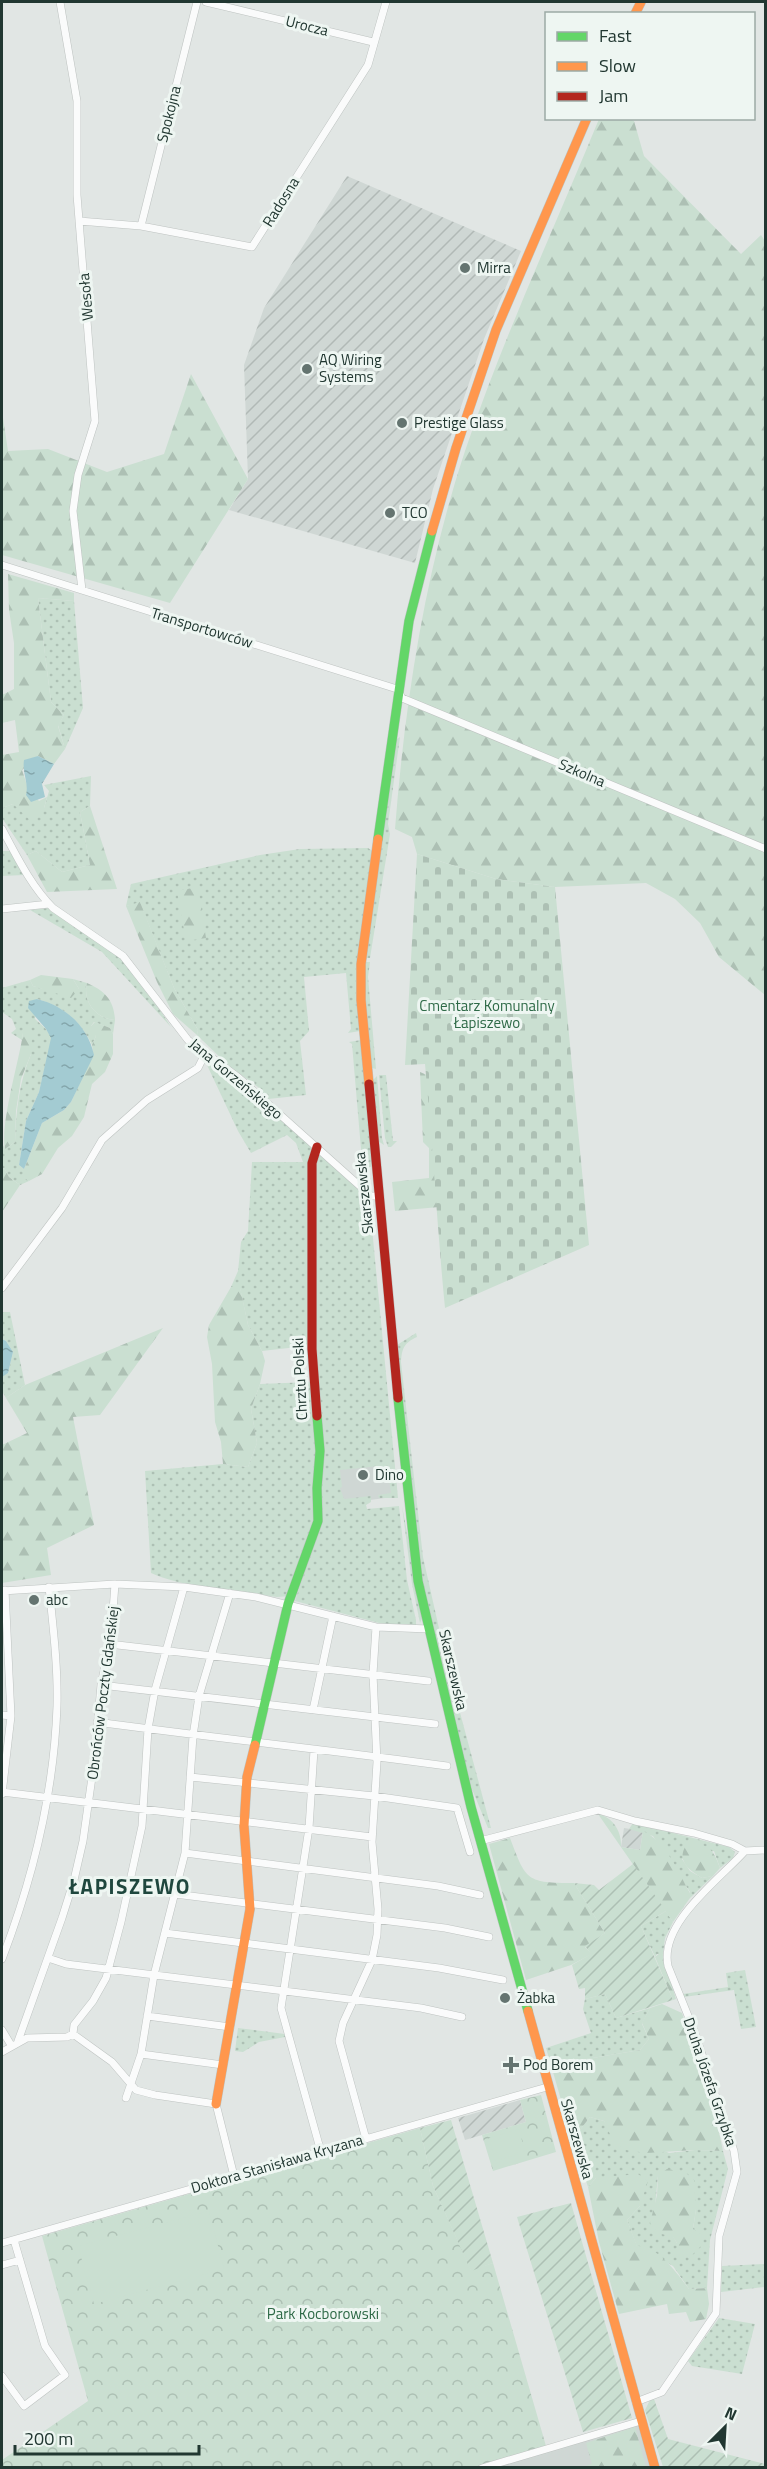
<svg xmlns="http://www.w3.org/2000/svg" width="767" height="2469" viewBox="0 0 767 2469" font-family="'Titillium Web',sans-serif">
<defs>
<pattern id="industrial-furrows" width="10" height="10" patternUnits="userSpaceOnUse" patternTransform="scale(1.5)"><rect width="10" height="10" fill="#cfd7d4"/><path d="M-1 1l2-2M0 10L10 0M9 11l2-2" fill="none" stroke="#b1b9b6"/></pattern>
<pattern id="grass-dots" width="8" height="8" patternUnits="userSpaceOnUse" patternTransform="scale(1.5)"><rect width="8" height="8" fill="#cadfd1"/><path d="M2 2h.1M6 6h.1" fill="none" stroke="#adc0b4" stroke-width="1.8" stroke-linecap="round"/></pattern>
<pattern id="forest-firs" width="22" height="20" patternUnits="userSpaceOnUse" patternTransform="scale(1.5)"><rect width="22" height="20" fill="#cadfd1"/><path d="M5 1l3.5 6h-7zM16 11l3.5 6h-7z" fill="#adc0b4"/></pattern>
<pattern id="cemetery-stones" width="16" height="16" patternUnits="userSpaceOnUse" patternTransform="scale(1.5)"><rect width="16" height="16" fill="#cadfd1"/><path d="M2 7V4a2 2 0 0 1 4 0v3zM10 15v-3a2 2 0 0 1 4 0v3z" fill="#adc0b4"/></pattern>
<pattern id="park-crowns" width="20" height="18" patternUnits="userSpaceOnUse" patternTransform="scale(1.5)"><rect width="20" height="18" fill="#cadfd1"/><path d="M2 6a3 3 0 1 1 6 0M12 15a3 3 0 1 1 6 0" fill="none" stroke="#adc0b4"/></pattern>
<pattern id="garden-furrows" width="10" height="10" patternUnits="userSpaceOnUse" patternTransform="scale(1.5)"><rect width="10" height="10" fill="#cadfd1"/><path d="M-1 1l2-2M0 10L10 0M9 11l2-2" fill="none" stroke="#adc0b4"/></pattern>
<pattern id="water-ripples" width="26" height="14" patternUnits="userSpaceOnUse" patternTransform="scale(1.5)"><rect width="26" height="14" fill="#a3cbd2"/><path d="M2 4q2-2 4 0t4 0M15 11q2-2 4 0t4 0" fill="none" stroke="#84a6ab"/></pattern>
</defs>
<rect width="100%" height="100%" fill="#e1e6e4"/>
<!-- built -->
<path fill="#cfd7d4" d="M394,1460l3,31 -5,6 -59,8 -9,-37z
M638,2425l12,42 -158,1z"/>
<!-- industrial -->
<path fill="url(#industrial-furrows)" d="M347,176l174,75 -37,88 -51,150 -18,74 -186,-53 19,-31 -4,-114 20,-57z
M624,1828l19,3 -3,19 -19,-3z
M520,2100l6,22 -61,18 -7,-22z"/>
<!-- grass -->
<path fill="url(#grass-dots)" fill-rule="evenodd" d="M38,598l36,3 9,107 -18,41 -7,-24 6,-10 -13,-13z
M400,737l-12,87 2,10 -20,124h-3l-1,-7 31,-212z
M91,776l-1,30 -10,6 10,53 -28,7 -26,-21 -9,4 -25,-37v-10l11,-4 31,4 5,-17 -5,-6z
M368,848l6,4c-9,61 -20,116 -14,179l-12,2 3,-4 -5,-56 -42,4 5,54 -9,10 6,54 -38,4 -10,-12 -28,-20 -33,-32 1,-5 -24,-42 -34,-85 -14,3 5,-22 129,-29 40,-6z
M2,851h8l14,24 -22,1z
M49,908l68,46 20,20 34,53 -69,-75 -72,-42z
M366,962h4l-2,15 8,92 -4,-1 -8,-74z
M73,979l14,4c-5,19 10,36 28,37l-2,14 -3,-6 -16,-6 -3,4 5,10 -4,9c-11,-24 -30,-39 -55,-46l-2,20 11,10 6,9 -13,54 -13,29 -7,44 5,4v8l5,4 -9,4 -11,-8 -5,-9 -2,1v-26l3,6 10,-7c1,-32 4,-59 16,-88l-8,-21 -1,7 -11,-7 5,-4 -4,-10 -10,-7v-24l28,-8 3,6 11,3h35z
M361,1040l12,126 -6,2v19l-11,-10 4,-2 1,-26 -9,-105 -3,-2z
M212,1063c38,19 65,57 99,82l-1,193 -4,8 -44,5 -14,-26 -8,-37 -9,-1 7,-16 3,-29 7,-11 4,-69h51l-7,-19 -9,-8 -36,18 -13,-22 -31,-66z
M379,1075h7l7,66h4l-6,6h-3l-3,-9z
M377,1076l5,62 2,7 -6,-4 -6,-60z
M319,1154l50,43 29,301h-19l-1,-3 13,-2 -2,-14h-4l-1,-4h-2l-2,-9 -40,4 2,17 -2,1 4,11 27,-3v6l-5,3 1,4 32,-3 8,74 9,40v6l-33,-2 -88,-23 25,-80 -6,-347z
M2,1312h8l15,73 -19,13 -4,-7v-15l6,-3 5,-21 -7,-11 -4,-2z
M416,1333l1,4c-13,6 -15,11 -16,25l22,195 24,107 44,164h-3l-16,-39 -13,-47 -34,-145 -10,-56 -18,-196z
M310,1382l5,53 1,86 -26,75 -13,1c-34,-5 -97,-10 -126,-24l-6,-102 78,-7 25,3 9,-24 -6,-34 9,-25z
M402,1506l21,110 -3,7 -8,-39z
M633,1823l96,24 6,5 -2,6 -13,10 -6,-17 -32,8 8,12 12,7 11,-2 -23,22v-6l-37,-56 -24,-7z
M666,1911l7,11 -8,16 -2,17 -6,-1 -2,3 -14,-31z
M745,1970l11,57 -15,2 -7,-39 -50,7 -1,-3 45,-7 -2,-14z
M605,1994l11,24 34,-10 -8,16 7,15 -9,11 -89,15 -5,-17 45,-15 -8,-24 2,-10z
M238,2028l47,6v3l-26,5 -16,10 -8,-1z
M590,2117l14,4 3,4 62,28 26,-3 28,1 5,18 -18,71 -3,48 -18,1 -16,-23 -36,-19 -10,-27 13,-14 -44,-28 -8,9 -19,-59 11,2zM658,2176l38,33 -3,20 -16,14 -22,-37z
M765,2264v23l-44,5 1,-26z
M719,2318l36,6 -13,50 -50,-8 -4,-5z"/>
<!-- forest -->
<path fill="url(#forest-firs)" d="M599,119h30l5,2 10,35 97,98 20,-19 4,6v754l-46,-38 -19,-34 -25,-24 -29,-16 -91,4 -59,-8 -79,-25 -5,-17 -17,-8c10,-128 30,-257 70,-378 38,-113 89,-222 134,-332z
M191,374l57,105 -78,124 -168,-48v-144l6,40 40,-2 59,23 57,-18z
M8,574l66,19v8l-36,-3 13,104 13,13 -6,11 7,23 -11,15 -16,-8 -16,14 6,18 11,13 8,-4 -3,11 -15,11 -16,-15 -11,4v-53l17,-3 -4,-32 -13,3v-28l12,-6v-46l-5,-33z
M90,806l27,83 -70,3 -20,-37 9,-4 26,21 28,-7 -10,-53z
M198,887l8,51 -20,3 -9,-50z
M140,902l34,86 24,42 -1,5 -24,-21 -16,-32 -31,-76z
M41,975l32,4 6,10 -8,9 -38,-12 -3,-6z
M87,983c18,8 27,17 28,37 -18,-1 -33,-18 -28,-37z
M95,1022l15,6 3,6v20l-8,18 -13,12 -8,33 -12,19 -14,12 -16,26 -13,7 -6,-4 1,-8 18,-46 22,-13 7,-8 22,-47 -1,-10 4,-9 -5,-5v-5z
M28,1029l4,2 -1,23 -10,25 -5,32 -1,31 -10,7c-5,-26 14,-87 18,-116z
M420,1072l14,6 16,128 -55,5 -3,-29 37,-4v-30l-6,-6z
M4,1168l5,9 11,8 -18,27v-43z
M231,1287h9l8,38 14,26 3,10 -5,23 -9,25 6,34 -9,24 -25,-3 -2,-22 -6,-20 -3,-58 -5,-27 2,-12z
M163,1328l-63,87 -27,2 21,108 -47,23 4,27 -49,8v-138l25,-12 -21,-35 19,-13z
M598,1814c15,3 24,18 23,33l19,3 3,-19c23,10 35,41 47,62v5l-17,24z
M510,1838c16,43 17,45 64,45l31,50 -20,14 7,7 -21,11 -45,15 -37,-136z
M689,1841c20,5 24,7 31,27l-7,8 -11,2c-16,-10 -27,-19 -13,-37z
M660,1953l3,2 13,44 -3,1 -18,-43z
M662,2004l20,9 34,105 7,33 -28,-1 -49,3 -20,-3 -12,-7 -10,-22 -14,-4 -10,13 -11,-2 -18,-63 89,-15 9,-11 -7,-16 8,-15z
M667,2169l18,3 9,8 2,29 -3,20 8,5v12l-9,9 -14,1 -1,-13 -4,-6 -15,-4 -8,-10 7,-28 1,-19z
M638,2174l10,7 -8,25 -13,14 10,26c20,-1 41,28 52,43l18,-1 2,16 -3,15 -16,3 -4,-10 -17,2 -2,-10 -48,10 -20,-72 -11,-55 8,-9z
M635,2427l11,40h-63l9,-3 -6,-21z"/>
<!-- cemetery -->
<path fill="url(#cemetery-stones)" d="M417,854l79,25 59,8 34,358 -144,63c-8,-81 -12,-162 -20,-244l-20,1z"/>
<!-- park -->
<path fill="url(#park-crowns)" d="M541,2095l15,57 -63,19 -11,-36 44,-13 -6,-22z
M420,2128l13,58 38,84 22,-7 53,183 -74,22h-470v-8l86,-59 -46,-165z"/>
<!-- garden -->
<path fill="url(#garden-furrows)" d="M633,1864l33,47 -25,15 32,74 -57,18 -11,-24 -20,5v-11l-6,1 -7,-24 19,-11 -6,-8 20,-13 -31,-50 20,2 5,5z
M451,2120l42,143 -22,8 -38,-85 -13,-58z
M571,2203l61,215 -49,14 -66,-215z
M654,2399l14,40 97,25v3h-102l-18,-57 5,-10z"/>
<!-- pitch -->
<path fill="#cadfd1" d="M519,2129l6,23 -30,9 -6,-23z
M209,2211l15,58 -130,35 -16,-58z"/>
<!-- water -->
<path fill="url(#water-ripples)" d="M38,756l16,8 -12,20 3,13 -14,5 -5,-7c3,-12 -4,-22 -2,-35z
M37,999c28,7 51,27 57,56l-23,47 -7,8 -22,13 -18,46 -5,-4 7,-44 13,-29 12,-54 -5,-9 -18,-21 1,-7z
M2,1339l4,2 7,11 -5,21 -6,4z"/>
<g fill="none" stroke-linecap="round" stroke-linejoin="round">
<!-- street casing -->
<g stroke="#bec3c1" stroke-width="8">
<path id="street" d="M60,2l17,99v94l18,226 -17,54 -5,36 9,79
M206,2l167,40
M79,221l62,5 111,21 116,-182 18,-63
M141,226l56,-224
M2,565l395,124 5,9 364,151
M2,829c15,28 29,57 51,79l70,48 65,84 51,38 132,118h8
M2,909l47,-5
M2,1288l60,-80 40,-68 45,-40 51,-32 7,-14
M2,1591l113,-7 69,3 72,10 120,30 53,2
M109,1644l319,37
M101,1685l334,39
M313,1710l20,-94
M2,1715l9,1
M97,1722c117,16 234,28 350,44
M314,1750l-5,78 -28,180 40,144
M190,1777l184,19 83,12 13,44
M2,1792l370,45
M2,1794l9,-78 -6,-126
M480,1841l118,-31 37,11 59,12 38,11 13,7
M185,1853l253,33 42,9
M175,1894l270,34 44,9
M165,1933l274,35 64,12
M48,1958l18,6 355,44 41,9
M2,1959c31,-81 52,-166 55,-253 1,-39 -4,-80 -8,-119
M147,2016l83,11
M2,2030l9,15
M73,2034l1,-9 19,-24 13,-23 15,-56 21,-96 6,-97 7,-39 29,-103
M18,2041l44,-123 12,-38 9,-39 11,-78 7,-78 10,-48 4,-53
M2,2052l25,-14 40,-1 6,-3 39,28 24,28 19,5 61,9 18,72
M141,2054l82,11
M126,2098l15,-44 13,-79 31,-122 8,-117 6,-40 31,-103
M366,2139l-27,-98 4,-18 29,-63 5,-25 1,-26 -6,-67 5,-80 -4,-88 3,-47
M2,2243l545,-156
M2,2265l18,-5
M2,2376l22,30 41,-31 -20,-29 -31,-106
M636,2402l26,-10 54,-79 3,-77 18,-64 -3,-21 -23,-69 -16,-49 -27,-67c-9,-43 51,-86 77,-115l21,-1
M482,2468l159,-47"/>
</g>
<!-- fast casing -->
<g stroke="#bdc3c1" stroke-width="10">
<path id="fast" d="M378,839l31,-218 23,-90
M398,1398l20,183 53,226 57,204
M255,1745l33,-141 30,-83 -1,-33 3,-37 -3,-35"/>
</g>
<!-- slow casing -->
<g stroke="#bdc3c1" stroke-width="10">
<path id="slow" d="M635,14l6,-12
M432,531l24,-83 40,-118 91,-212
M369,1084l-8,-84v-36l17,-125
M528,2011l127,457
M216,2104l34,-195 -6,-83 3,-49 8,-32"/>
</g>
<!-- jam casing -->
<g stroke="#bdc3c1" stroke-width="10">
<path id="jam" d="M369,1084l29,314
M317,1416l-5,-67v-186l5,-16"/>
</g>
<!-- street -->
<use href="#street" stroke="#fafbfb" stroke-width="7"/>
<!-- fast -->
<use href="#fast" stroke="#63d668" stroke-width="9"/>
<!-- slow -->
<use href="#slow" stroke="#ff974d" stroke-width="9"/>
<!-- jam -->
<use href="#jam" stroke="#b3261e" stroke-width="9"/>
</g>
<!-- markers -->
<g fill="#647470" stroke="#eef6f2" stroke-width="2">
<circle cx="465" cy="268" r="6"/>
<circle cx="307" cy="369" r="6"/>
<circle cx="402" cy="423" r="6"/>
<circle cx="390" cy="513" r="6"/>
<circle cx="363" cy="1475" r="6"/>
<circle cx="34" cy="1600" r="6"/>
<circle cx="505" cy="1998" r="6"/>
<path d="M508 2056h6v6h6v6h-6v6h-6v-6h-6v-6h6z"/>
</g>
<g text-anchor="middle" stroke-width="6" stroke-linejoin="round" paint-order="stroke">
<!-- street labels -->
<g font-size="15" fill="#213731" stroke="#eef6f2">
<text transform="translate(307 26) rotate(14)" y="5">Urocza</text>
<text transform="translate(169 114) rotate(-76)" y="5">Spokojna</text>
<text transform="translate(281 202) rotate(-58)" y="5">Radosna</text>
<text transform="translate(86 297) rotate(-95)" y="5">Wesoła</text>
<text transform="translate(202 628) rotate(17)" y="5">Transportowców</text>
<text transform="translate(582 773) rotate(23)" y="5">Szkolna</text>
<text transform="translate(236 1079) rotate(40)" y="5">Jana Gorzeńskiego</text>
<text transform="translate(364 1193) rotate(-96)" y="5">Skarszewska</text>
<text transform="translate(300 1379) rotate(-93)" y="5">Chrztu Polski</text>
<text transform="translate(453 1670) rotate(77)" y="5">Skarszewska</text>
<text transform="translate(103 1693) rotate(-83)" y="5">Obrońców Poczty Gdańskiej</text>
<text transform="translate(710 2082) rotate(71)" y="5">Druha Józefa Grzybka</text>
<text transform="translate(577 2139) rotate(74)" y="5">Skarszewska</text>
<text transform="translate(277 2164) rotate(-16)" y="5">Doktora Stanisława Kryzana</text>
</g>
<!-- poi labels -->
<g font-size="15" fill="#213731" stroke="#eef6f2" text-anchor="start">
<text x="477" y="273">Mirra</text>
<text x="319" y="365">AQ Wiring<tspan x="319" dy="17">Systems</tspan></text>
<text x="414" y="428">Prestige Glass</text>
<text x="402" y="518">TCO</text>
<text x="375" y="1480">Dino</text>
<text x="46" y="1605">abc</text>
<text x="517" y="2003">Żabka</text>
<text x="523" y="2070">Pod Borem</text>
</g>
<!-- park labels -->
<g font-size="15" fill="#2e6a47" stroke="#eef6f2">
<text x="487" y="1011">Cmentarz Komunalny<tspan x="487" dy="17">Łapiszewo</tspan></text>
<text x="323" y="2319">Park Kocborowski</text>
</g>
<!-- district labels -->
<g font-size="21" font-weight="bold" letter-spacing="1.5" fill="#1f473e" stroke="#eef6f2">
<text x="130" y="1894">ŁAPISZEWO</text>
</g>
</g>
<!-- border -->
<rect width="767" height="2469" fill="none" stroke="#213731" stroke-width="6"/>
<!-- legend -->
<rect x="545" y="12" width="210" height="108" fill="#eef6f2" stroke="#9caaa5" stroke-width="1.5"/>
<rect x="557" y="32" width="30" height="9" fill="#63d668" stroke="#9caaa5" stroke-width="1.5"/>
<text x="599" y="42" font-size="18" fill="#213731">Fast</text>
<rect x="557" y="62" width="30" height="9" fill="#ff974d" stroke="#9caaa5" stroke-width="1.5"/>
<text x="599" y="72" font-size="18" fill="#213731">Slow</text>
<rect x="557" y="92" width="30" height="9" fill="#b3261e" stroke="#9caaa5" stroke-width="1.5"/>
<text x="599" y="102" font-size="18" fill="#213731">Jam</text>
<!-- north arrow -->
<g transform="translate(725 2427) rotate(24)" stroke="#eef6f2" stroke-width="4.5" paint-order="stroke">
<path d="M0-4.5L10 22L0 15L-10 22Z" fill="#213731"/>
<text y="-9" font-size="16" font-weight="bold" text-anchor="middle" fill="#213731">N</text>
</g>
<!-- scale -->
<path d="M15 2445v9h184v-9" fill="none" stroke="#213731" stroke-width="3"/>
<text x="24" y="2445" font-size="18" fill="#213731" stroke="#eef6f2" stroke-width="4.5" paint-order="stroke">200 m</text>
</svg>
